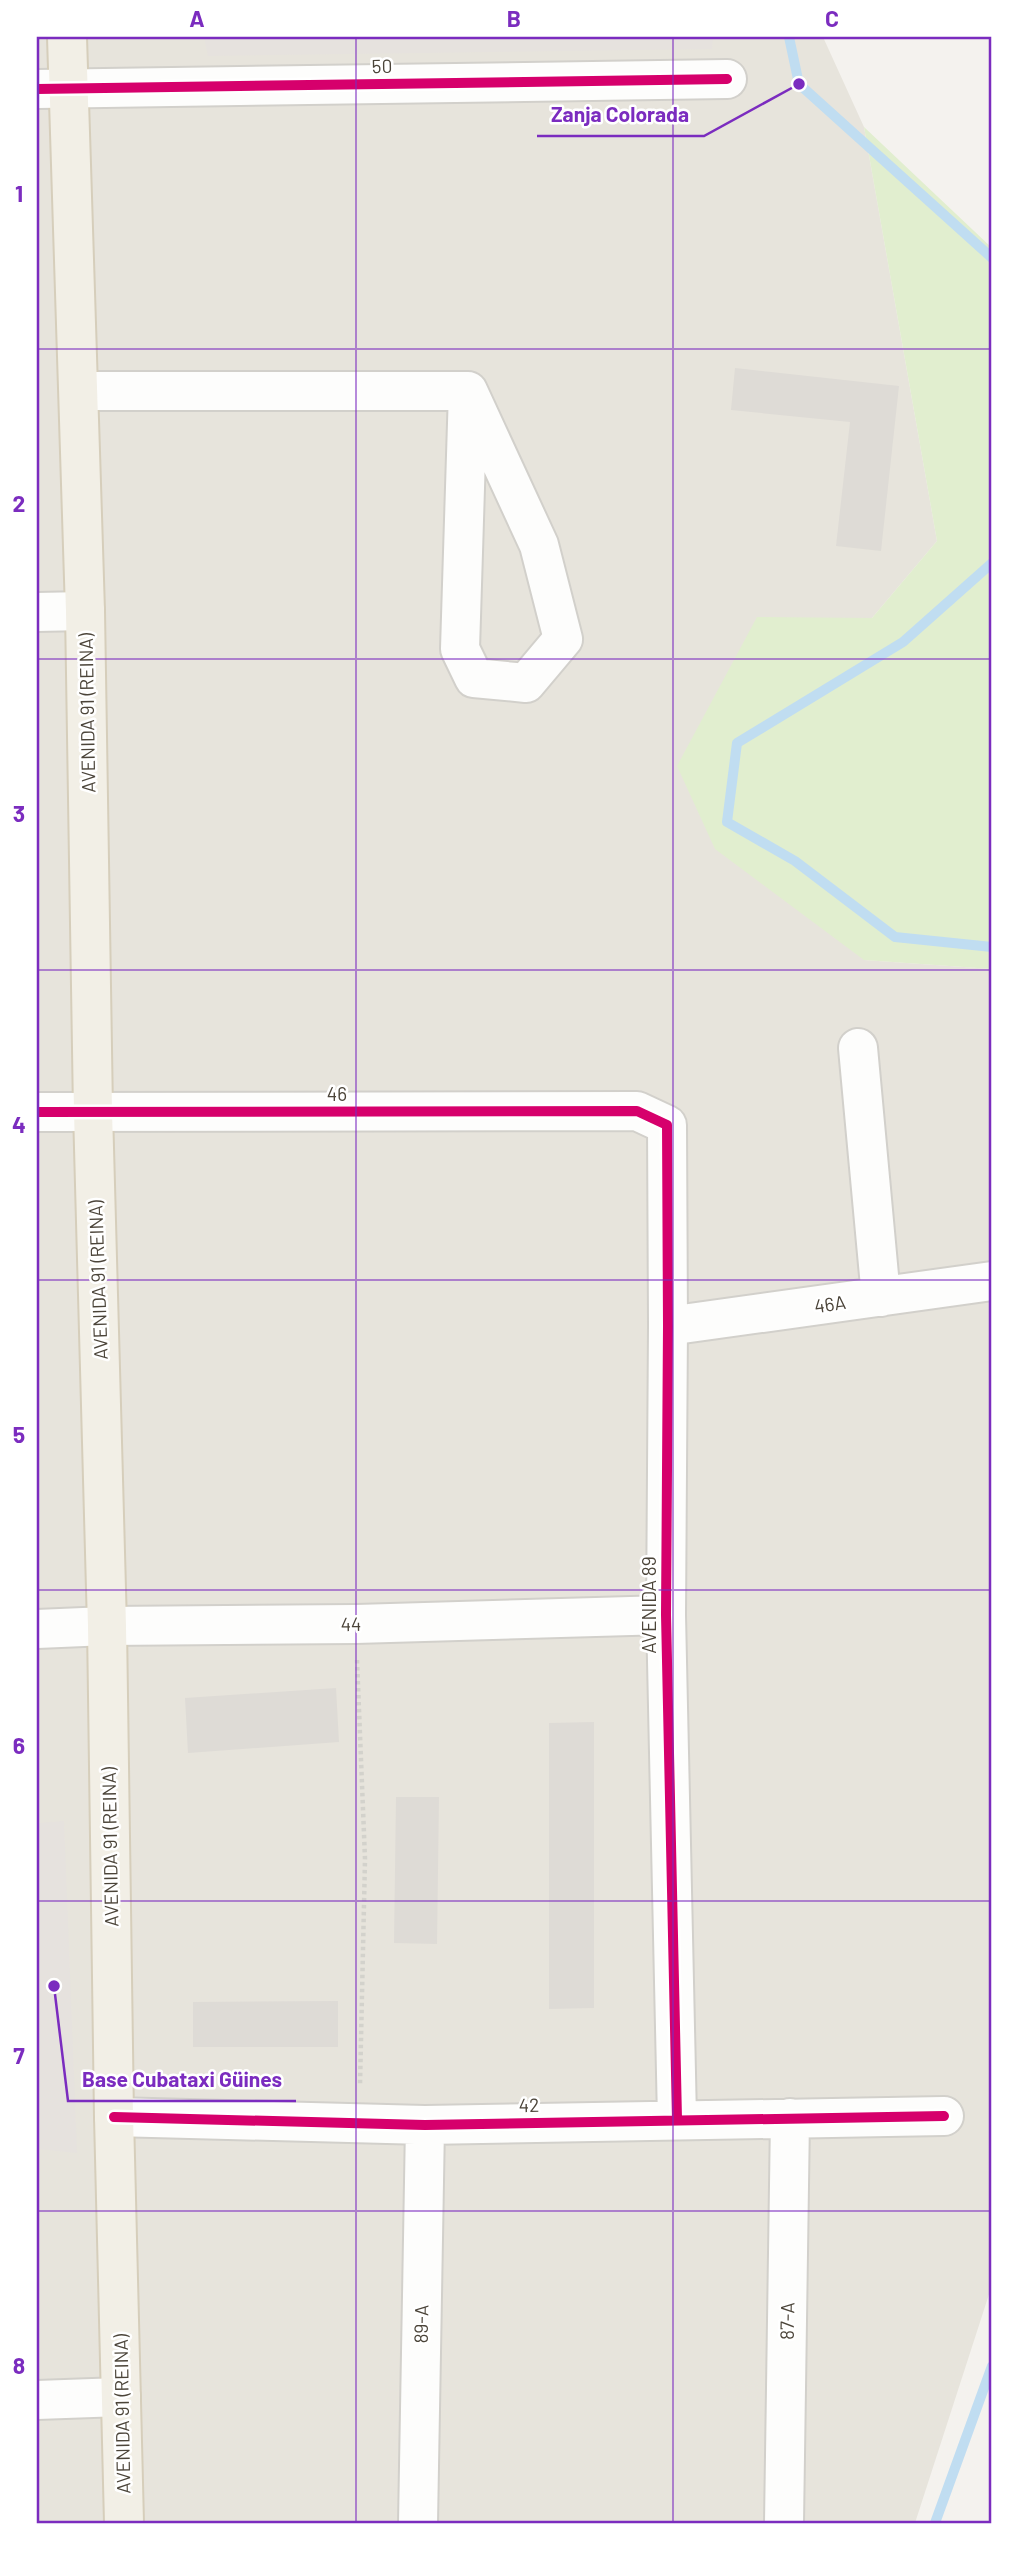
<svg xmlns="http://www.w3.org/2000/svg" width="1029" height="2560" viewBox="0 0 1029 2560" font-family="Barlow,sans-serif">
<rect width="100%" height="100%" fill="#f4f2ee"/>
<!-- residential -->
<path fill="#e7e4dc" d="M37,37h786l41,90 73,414 -65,77 -8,342 128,9v1316l-77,238h-878z"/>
<!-- industrial -->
<path fill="#e6e2de" d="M204,37h509l-1,12 -504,7z
M64,1821l13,332 -40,-4v-326z"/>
<!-- green -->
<path fill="#e1eecf" d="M864,127l128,121v721l-128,-9 -149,-111 -38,-83 80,-149 115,1 65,-77z"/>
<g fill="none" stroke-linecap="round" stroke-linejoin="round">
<!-- stream -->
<path stroke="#c0ddf1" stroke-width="10" d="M789,37l10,47 193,174
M992,563l-89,79 -166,101 -10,79 68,39 100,76 97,10
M935,2523l57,-157"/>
</g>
<!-- building -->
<path fill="#dedbd6" d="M735,368l164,18 -18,165 -45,-5 14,-124 -119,-12z
M336,1688l3,54 -151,11 -3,-55z
M594,1722v286l-45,1v-286z
M396,1797h43l-2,147 -43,-1z
M338,2001v46h-145v-45z"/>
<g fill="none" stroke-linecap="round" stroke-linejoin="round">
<!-- minor casing -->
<g stroke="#d2d0cb" stroke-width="42">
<path id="minor" d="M37,89l690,-10
M79,391h389l-8,258 14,29 52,5 37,-44 -24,-94 -71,-154
M37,612l48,-1
M858,1048l23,249
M37,1112l600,-1 30,14 1,201 -2,289 11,504
M668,1326l324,-45
M37,1629l70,-3 249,-2 310,-9
M114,2117l311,8 519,-9
M37,2400l84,-3
M418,2523l7,-398
M784,2523l6,-405"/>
</g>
<!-- major casing -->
<g stroke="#d6cebb" stroke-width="42">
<path id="major" d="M67,37l18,574 8,500 14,515 7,491 10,406"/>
</g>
<!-- path -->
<path stroke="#d3d2cc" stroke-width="4.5" stroke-dasharray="3.5 3.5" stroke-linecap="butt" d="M357,1660l8,199 -5,226"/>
<!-- minor -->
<use href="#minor" stroke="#fdfdfc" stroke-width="38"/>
<!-- major -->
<use href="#major" stroke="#f2efe6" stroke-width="38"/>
<!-- cycleway casing -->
<g stroke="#fff" stroke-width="15">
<path id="cycleway" d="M37,89l690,-10
M37,1112l600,-1 30,14 1,201 -2,289 11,504
M114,2117l311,8 519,-9"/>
</g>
<!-- cycleway -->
<use href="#cycleway" stroke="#d6006c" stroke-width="10"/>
</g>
<!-- grid -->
<path fill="none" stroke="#7b2cbf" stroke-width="2" stroke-opacity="0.55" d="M356,37v2486M673,37v2486M37,349h955M37,659h955M37,970h955M37,1280h955M37,1590h955M37,1901h955M37,2211h955"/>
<g text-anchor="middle" stroke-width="5" stroke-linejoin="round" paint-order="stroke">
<!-- street labels -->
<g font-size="19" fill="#4b4439" stroke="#fff">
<text transform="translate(382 66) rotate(-1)" y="7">50</text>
<text transform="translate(87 713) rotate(-91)" y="7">AVENIDA 91 (REINA)</text>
<text x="337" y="1101">46</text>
<text transform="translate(98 1280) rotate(-92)" y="7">AVENIDA 91 (REINA)</text>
<text transform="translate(830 1304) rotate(-8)" y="7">46A</text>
<text transform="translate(649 1605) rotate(-90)" y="7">AVENIDA 89</text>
<text transform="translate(351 1624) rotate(-1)" y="7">44</text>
<text transform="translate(110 1847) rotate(-91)" y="7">AVENIDA 91 (REINA)</text>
<text transform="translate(529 2105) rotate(-1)" y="7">42</text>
<text transform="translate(787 2321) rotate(-89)" y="7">87-A</text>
<text transform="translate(421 2324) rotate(-89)" y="7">89-A</text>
<text transform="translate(122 2414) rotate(-91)" y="7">AVENIDA 91 (REINA)</text>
</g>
</g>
<!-- callouts -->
<path fill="none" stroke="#7b2cbf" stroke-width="2.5" d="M799 84L704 136H537M54 1986L68 2101H296"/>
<g fill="#7b2cbf" stroke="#fff" stroke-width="2.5">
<circle cx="799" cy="84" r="7"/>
<circle cx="54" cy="1986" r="7"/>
</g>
<g font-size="21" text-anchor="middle" font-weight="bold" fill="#7b2cbf" stroke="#fff" stroke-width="5" stroke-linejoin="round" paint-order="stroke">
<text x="620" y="122">Zanja Colorada</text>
<text x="182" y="2087">Base Cubataxi Güines</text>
</g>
<!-- border -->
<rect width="1029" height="2560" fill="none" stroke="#ffffff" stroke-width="77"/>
<rect x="38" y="38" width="952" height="2484" fill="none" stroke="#7b2cbf" stroke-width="2.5"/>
<g font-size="23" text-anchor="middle" font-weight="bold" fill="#7b2cbf">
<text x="197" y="27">A</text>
<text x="514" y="27">B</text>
<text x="832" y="27">C</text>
<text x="19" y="202">1</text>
<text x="19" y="512">2</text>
<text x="19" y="822">3</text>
<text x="19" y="1133">4</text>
<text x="19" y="1443">5</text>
<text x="19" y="1754">6</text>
<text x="19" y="2064">7</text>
<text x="19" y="2374">8</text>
</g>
</svg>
